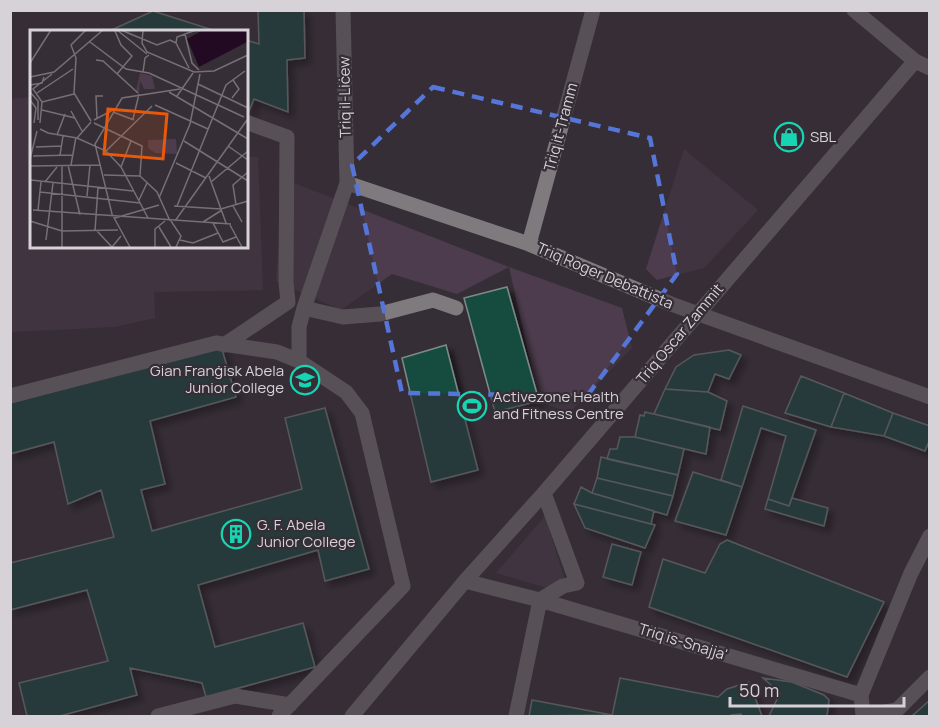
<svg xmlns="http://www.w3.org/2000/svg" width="940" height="727" viewBox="0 0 940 727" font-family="Manrope,sans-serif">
<defs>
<filter id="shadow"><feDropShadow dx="5.5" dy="5.5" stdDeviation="3" flood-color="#0009"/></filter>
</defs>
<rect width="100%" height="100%" fill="#362e36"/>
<!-- green -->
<path fill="#4d3c4d" d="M31,97l1,149h214v-89h12l5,133 -109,2 1,26 -41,9 -103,5v-233z
M684,149l74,61 -54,58 -47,12 -11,-11z
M284,179l225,88 113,41 10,40 -63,65 -30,-12 -30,-134 -52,27 -65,-20 -51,36 -65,-29z
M545,516l19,61 -13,12 -55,-16z"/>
<!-- building -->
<path fill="#194c41" stroke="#7d8b87" stroke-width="1.5" filter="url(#shadow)" d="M258,10h46l1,48 -18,2 1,52 -34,-13 -7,17 -1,-76 13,4z
M153,11l66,21h-112z
M507,287l32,114 -44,11 -31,-114z
M446,345l32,125 -47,12 -29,-124z
M221,346l15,51 -86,24 15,63 -24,6 11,41 150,-42 -17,-71 40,-10 44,161 -44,12 -7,-31 -120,35 17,62 88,-24 12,44 -109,30 -4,-14 -72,-15 7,27 -77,21h-33l-8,-33 89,-22 -21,-71 -77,20v-47l104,-26 -13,-47 -33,14 -14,-62 -44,12v-51z
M729,350l12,5 -12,24 -14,-5 -7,18 -43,-3 11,-22 18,-12z
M801,376l43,17 -13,34 -46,-14z
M665,389l43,3 19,9 -7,29 -66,-16z
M844,393l49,20 -9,23 -53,-9z
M743,406l73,24 -27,76 -21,-7 18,-63 -25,-8 -19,59 -21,-7z
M645,412l65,15 -4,27 -71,-17 5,-22 4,1z
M893,413l37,13v13l-5,12 -41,-15z
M620,437h15l49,12 -6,26 -71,-16 3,-10h7z
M601,457l77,18 -5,21 -76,-18z
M693,472l49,15 -16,48 -51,-14z
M597,478l76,18 -6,19 -75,-22z
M581,487l11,6 62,18 -3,13 -77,-20z
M792,498l36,10 -4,18 -59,-17 3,-10 21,7z
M574,504l81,21 -10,23 -60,-20z
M727,540l157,62 -37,75 -198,-70 14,-48 42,14 15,-29z
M612,544l29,8 -9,33 -29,-8z
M620,678l98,19 9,-8 22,-7 13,34h-20l-1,-2 -10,1v1h-119z
M763,678l29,4 32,13 5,5 -2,16h-58l11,-23z
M532,700l80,15 -83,1z
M930,700v16h-18z"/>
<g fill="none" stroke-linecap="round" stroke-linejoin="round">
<!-- minor -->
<path stroke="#7e7a7e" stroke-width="15" d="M854,10l61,51 15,7
M347,183l182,61 142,60 259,93
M529,244l64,-234
M304,308l39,9 37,-3 53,-14 23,8
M224,345l64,-43 -2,-20 1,-145 -41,-15
M299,361v-34l5,-19 43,-125 -4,-173
M10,396l206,-53 61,9 22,9 47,31 16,21 41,173 -124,130
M465,581l75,19 321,95
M158,716l77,-20 55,9
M352,716l113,-135 79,-88 371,-432
M516,716l24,-116 23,-14 14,-3 -33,-90
M863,716l-2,-21 50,-122 19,-37
M863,716l34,-6 33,-33"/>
</g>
<!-- marked area -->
<path d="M0 0H940V727H0ZM433,87l217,51 27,136 -90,122 -185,-3 -50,-228z" fill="#362e36" fill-opacity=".55" fill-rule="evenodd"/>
<path fill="none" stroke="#5576d8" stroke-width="4.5" stroke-dasharray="12 8" stroke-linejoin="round" d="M433,87l217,51 27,136 -90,122 -185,-3 -50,-228z"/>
<!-- icons -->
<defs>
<g id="shop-ring" transform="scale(1.5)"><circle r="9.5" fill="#362e36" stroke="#16d5b3" stroke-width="1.5"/><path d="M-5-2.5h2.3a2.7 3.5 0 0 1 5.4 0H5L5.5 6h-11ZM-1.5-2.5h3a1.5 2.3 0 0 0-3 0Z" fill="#16d5b3"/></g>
<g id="school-ring" transform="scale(1.5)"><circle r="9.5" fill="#362e36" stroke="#16d5b3" stroke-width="1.5"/><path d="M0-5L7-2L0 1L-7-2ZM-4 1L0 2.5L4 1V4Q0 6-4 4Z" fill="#16d5b3"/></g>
<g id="stadium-ring" transform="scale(1.5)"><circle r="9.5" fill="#362e36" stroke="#16d5b3" stroke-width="1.5"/><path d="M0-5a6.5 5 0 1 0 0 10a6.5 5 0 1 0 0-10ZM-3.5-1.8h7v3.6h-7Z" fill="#16d5b3"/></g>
<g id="building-ring" transform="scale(1.5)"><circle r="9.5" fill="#362e36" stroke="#16d5b3" stroke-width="1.5"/><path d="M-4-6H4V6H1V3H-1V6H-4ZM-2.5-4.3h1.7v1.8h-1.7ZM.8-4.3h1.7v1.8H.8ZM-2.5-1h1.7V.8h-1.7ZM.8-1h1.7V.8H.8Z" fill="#16d5b3"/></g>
</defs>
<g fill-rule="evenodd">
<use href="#shop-ring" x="789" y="137"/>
<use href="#school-ring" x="305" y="380"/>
<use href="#stadium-ring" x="472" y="406"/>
<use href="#building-ring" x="236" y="534"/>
</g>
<g text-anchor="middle" stroke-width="4.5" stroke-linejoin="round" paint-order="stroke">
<!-- street labels -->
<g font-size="15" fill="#d7d2d7" stroke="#362e36">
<text transform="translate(345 97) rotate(-91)" y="5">Triq il-Liċew</text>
<text transform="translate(561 127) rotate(-75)" y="5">Triq it-Tramm</text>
<text transform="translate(605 276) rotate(23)" y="5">Triq Roger Debattista</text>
<text transform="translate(680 334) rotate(-50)" y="5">Triq Oscar Zammit</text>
<text transform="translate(683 642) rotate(17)" y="5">Triq is-Snajja'</text>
</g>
<!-- poi labels -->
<g font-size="15" fill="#d7d2d7" stroke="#362e36" text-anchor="start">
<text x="810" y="142">SBL</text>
<text x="284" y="376" text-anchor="end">Gian Franġisk Abela<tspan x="284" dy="17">Junior College</tspan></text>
<text x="493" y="402">Activezone Health<tspan x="493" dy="17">and Fitness Centre</tspan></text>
<text x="257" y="530">G. F. Abela<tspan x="257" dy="17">Junior College</tspan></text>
</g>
</g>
<!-- overview -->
<g transform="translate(30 30)">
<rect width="218" height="218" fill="#362e36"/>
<path d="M110,43l12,3 3,13h-11l-4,-8 -1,12 -3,-2zM146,109l1,15 -22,-1 -7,-5v-8z" fill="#4d3c4d"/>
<path d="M173,0h44v12l-48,25 -12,-28z" fill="#220a23"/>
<path fill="none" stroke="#767076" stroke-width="1.5" d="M56,0l-15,15 5,13 -2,35 17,28M87,0l30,24M91,0l36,15 13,-5 6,3M113,0l-1,13 5,9 47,20 20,-1 34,-16M85,1l6,14 11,11 -15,18M155,4l7,29 7,7M60,12l36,27 23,4 95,44M146,13l13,25M146,13l1,-6 19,-7M66,30l7,1 35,32M0,33l21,-33M113,42l2,-14 4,-3M0,47l24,-5 49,-42M168,54l50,24M0,55l12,-2 2,-6M0,62l8,9v19M139,62l79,47M7,63l36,-24M147,66l16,-23M202,68l7,-9 -6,-9M0,70l6,8 -2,15M12,72l32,-8M125,75l53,24M12,80l33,8M41,81l11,20M83,82l21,8M67,88l-1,-22h7M103,89l6,-25M64,90l19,-10M10,93l2,-21 -9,-13 19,-15M64,93l48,23 -2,30M10,99l8,4 29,5 29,13 15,16 27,51M27,105l8,-21M47,108l14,-16M154,111l64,40M198,116l20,14M6,117l26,-1M76,121l46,-45M30,125l3,-19M3,126l40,-1M0,129l7,-28M146,133l30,15M38,135l12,50M41,135l5,-28M0,136l70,-1M32,136v81M91,137l10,-26M74,145l36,1M110,146l17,16 13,29M179,146l17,47M1,150l102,11M15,152l12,-15M181,152l37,-31M10,162l100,11M57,166l3,-31M129,168l31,-74 10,-50M109,170l8,-17M206,175l-3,-20 15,-13M144,176l47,3 27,-8M147,176l49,-121 19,-14M203,176l9,16M3,180l198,14M8,180l3,-28M85,188l44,-13M0,191l32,10 56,-1M141,191l10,15 -5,11M145,191l72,-101M173,192l19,-12M183,193l10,19 13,-5M200,195l12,22M129,197l12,20M65,201l3,-44M67,201l15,16 9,-11M16,210l7,-57M150,210l13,3 25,-10M100,217l-18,-33 -17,-70 27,-46 58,-9M125,217v-18l10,-8"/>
<path fill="#e8590c" fill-opacity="0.15" stroke="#e8590c" stroke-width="3" d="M78,79l59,5 -4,45 -59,-5z"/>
<rect width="218" height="218" fill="none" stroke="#d7d2d7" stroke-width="3"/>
</g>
<!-- border -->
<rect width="940" height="727" fill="none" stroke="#d7d2d7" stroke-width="24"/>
<!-- scale -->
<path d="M730 697v9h174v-9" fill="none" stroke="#d7d2d7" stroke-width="3"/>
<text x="739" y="697" font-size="18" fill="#d7d2d7" stroke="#362e36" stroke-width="4.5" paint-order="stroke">50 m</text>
</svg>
